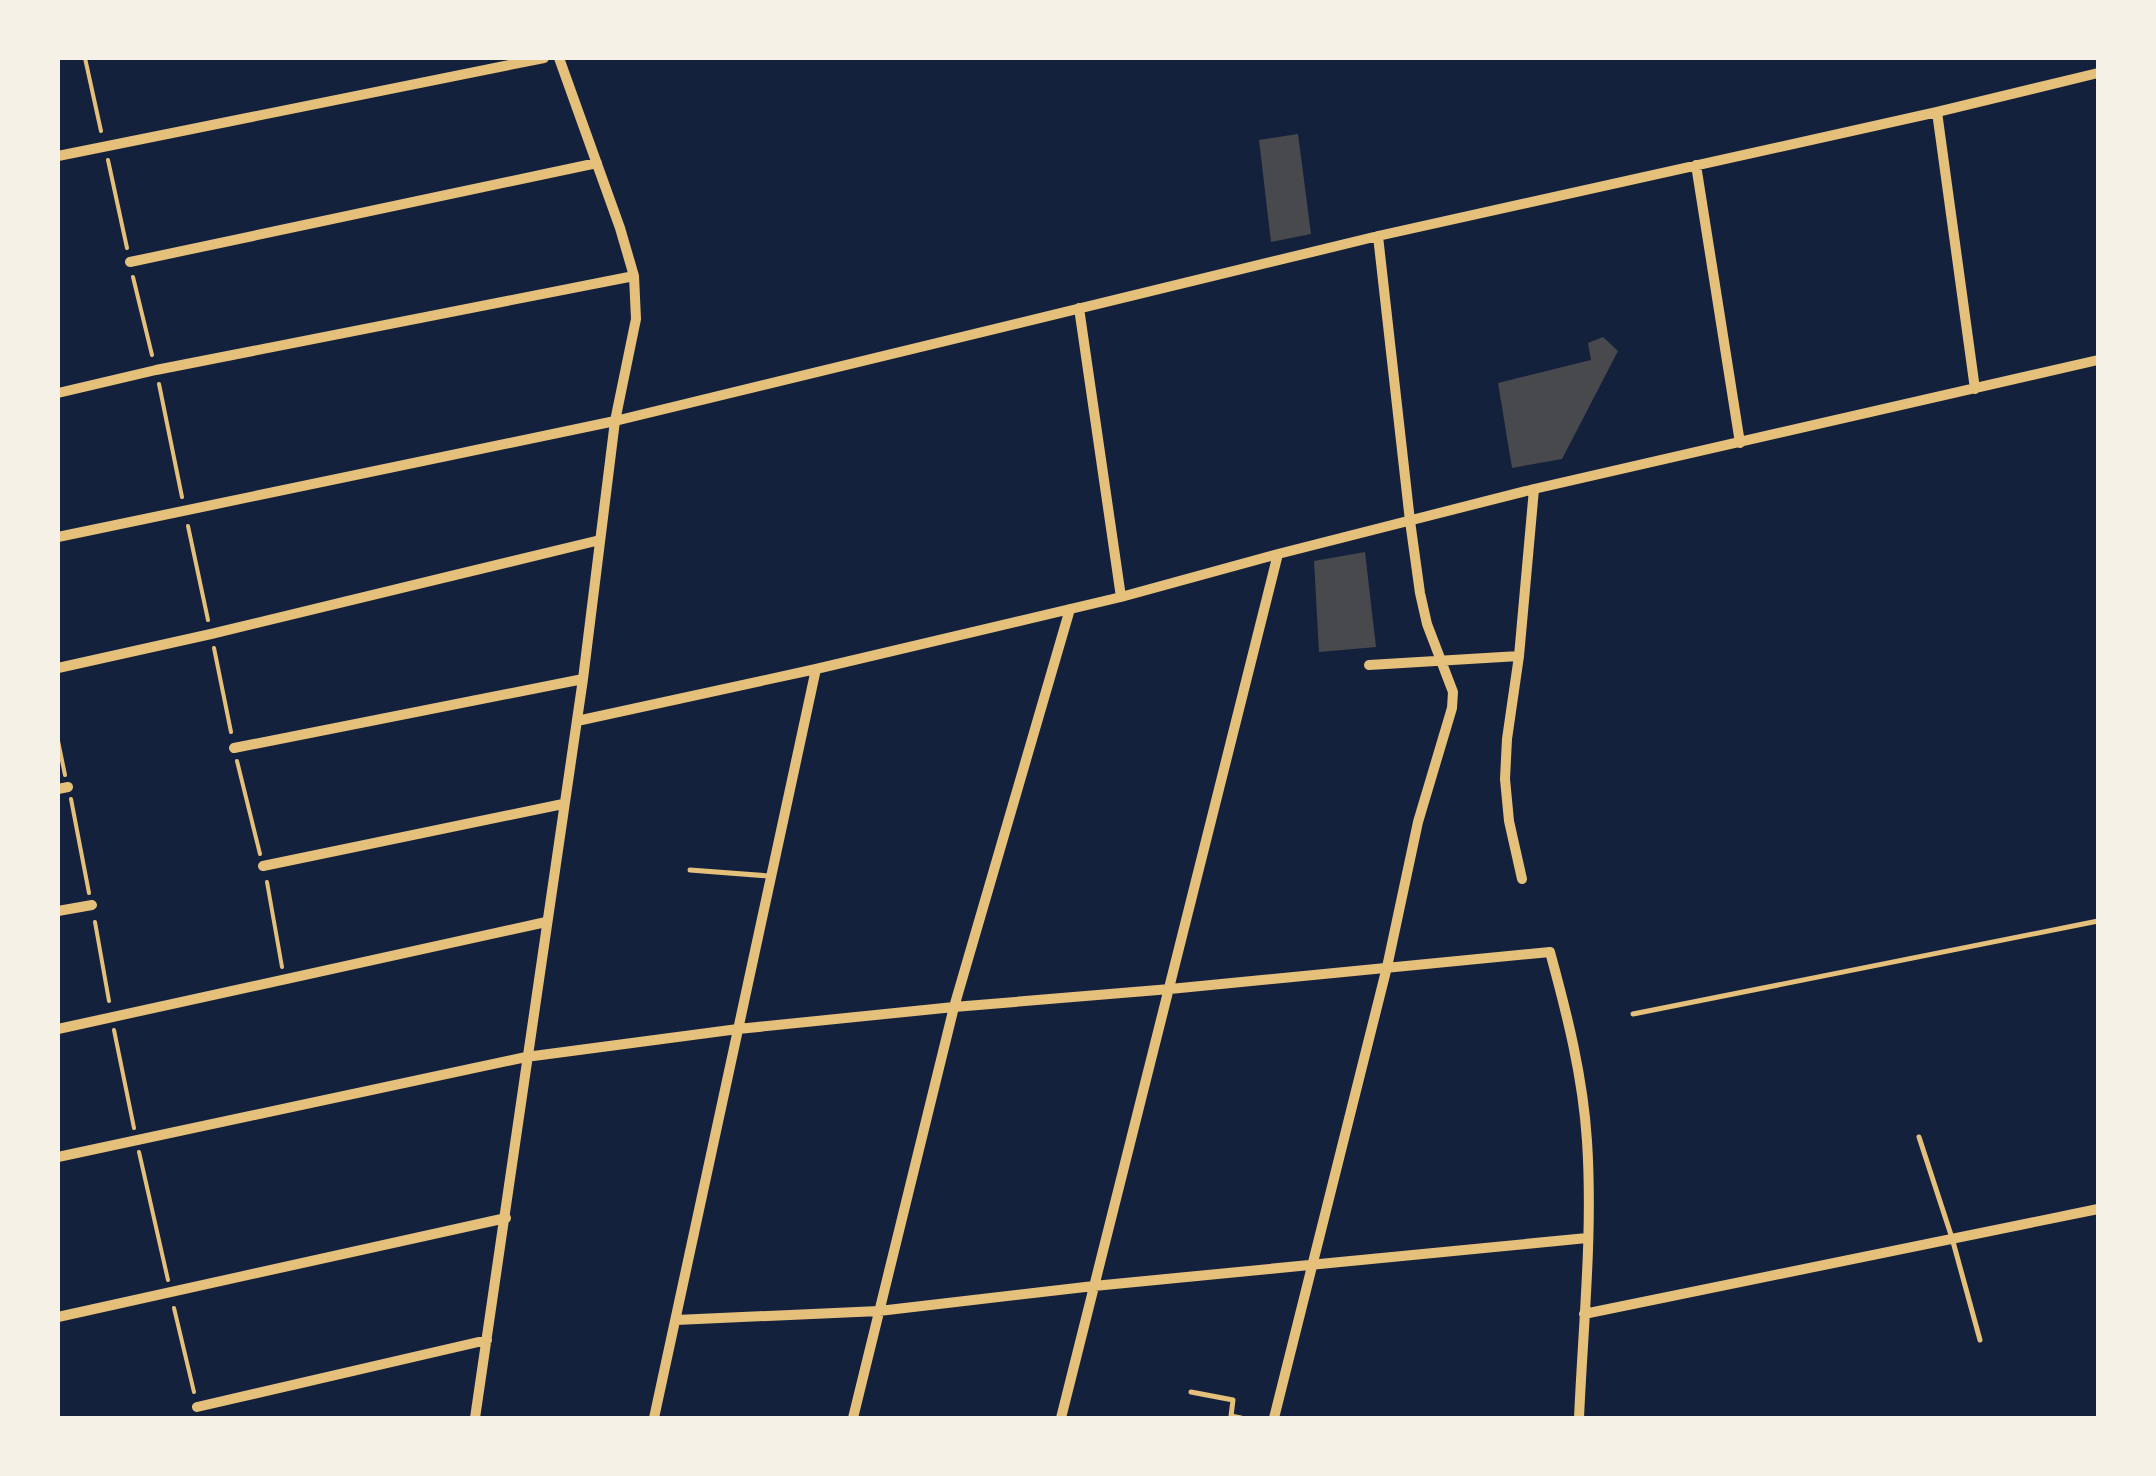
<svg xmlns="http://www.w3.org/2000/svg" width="2156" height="1476" viewBox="0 0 2156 1476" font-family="Roboto,sans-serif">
<rect width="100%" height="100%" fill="#14213d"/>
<!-- building -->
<path fill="#48494c" d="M1298,134l13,100 -40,8 -12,-102z
M1603,337l15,14 -56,108 -50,9 -14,-85 93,-23 -3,-17z
M1365,552l11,95 -57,5 -5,-91z"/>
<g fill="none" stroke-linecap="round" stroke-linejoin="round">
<!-- path -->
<path stroke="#e5c07b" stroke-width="4" d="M85,58l16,73
M108,160l19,88
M133,277l19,78
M159,384l23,113
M188,526l20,94
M214,648l17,84
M58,741l7,34
M237,761l23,93
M71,799l18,94
M267,882l15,85
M95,922l14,79
M114,1030l20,98
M139,1152l29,128
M174,1308l20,84"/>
<!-- service -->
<path stroke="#e5c07b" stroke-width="5" d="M690,870l79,6
M1633,1014l465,-93
M1919,1137l33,101 28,102
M1191,1392l42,8 -2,16 10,2"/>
<!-- minor -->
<path stroke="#e5c07b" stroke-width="10" d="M1937,112l38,277
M58,156l486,-98
M1696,165l44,278
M130,262l467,-99
M1079,308l42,289
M58,393l98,-23 478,-94
M58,537l557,-116 763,-185 559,-124 161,-39
M1369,665l150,-9
M58,668l153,-34 389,-94
M577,721l239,-52 305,-72 157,-43 256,-65 564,-129
M234,748l349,-69
M58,789l10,-2
M263,866l300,-62
M1522,879l-13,-58 -4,-42 2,-40 12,-83 15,-167
M58,911l34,-6
M58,1029l488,-107
M58,1157l468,-100 212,-28 216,-22 216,-18 380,-37c17,62 33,125 37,189 6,92 -4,186 -8,277
M1584,1314l514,-105
M58,1317l448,-99
M676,1320l203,-9 215,-25 493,-48
M197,1407l290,-67
M475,1418l108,-739 32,-258 21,-102 -2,-43 -14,-48 -61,-170
M654,1418l162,-749
M853,1418l101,-411 116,-398
M1061,1418l217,-864
M1274,1418l113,-451 31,-145 34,-114 1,-16 -26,-68 -7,-31 -10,-72 -32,-285"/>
</g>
<!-- border -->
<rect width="2156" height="1476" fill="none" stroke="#f6f1e7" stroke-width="120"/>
</svg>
